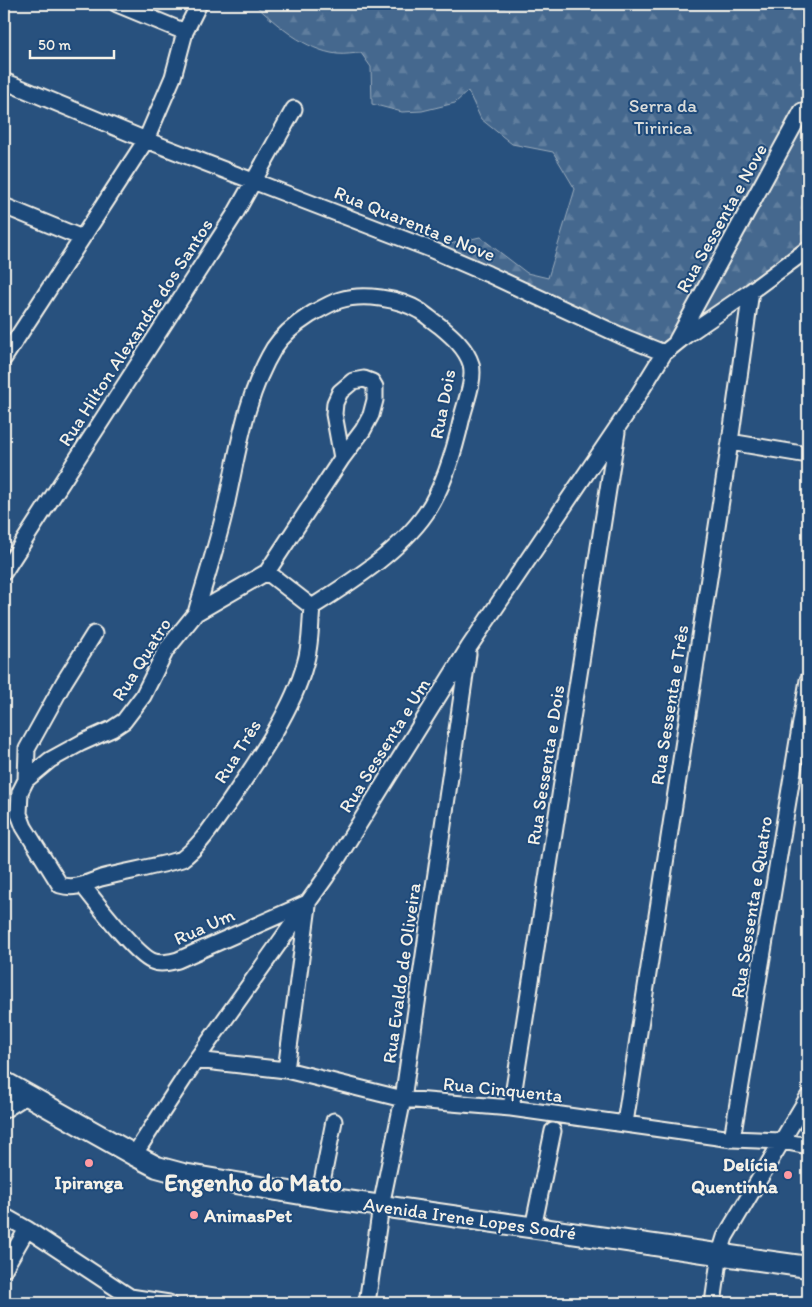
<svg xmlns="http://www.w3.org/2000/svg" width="812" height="1307" viewBox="0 0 812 1307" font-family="Itim,sans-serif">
<defs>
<pattern id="forest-firs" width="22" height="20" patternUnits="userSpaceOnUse" patternTransform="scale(1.25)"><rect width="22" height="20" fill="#45688e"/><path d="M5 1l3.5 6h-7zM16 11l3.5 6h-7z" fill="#607e9e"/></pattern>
</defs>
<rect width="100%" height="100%" fill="#28517e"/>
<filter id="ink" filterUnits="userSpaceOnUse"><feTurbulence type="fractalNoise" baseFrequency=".02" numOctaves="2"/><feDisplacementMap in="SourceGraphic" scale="10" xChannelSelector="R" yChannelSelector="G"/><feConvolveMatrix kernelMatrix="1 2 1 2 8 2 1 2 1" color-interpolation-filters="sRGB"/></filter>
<g filter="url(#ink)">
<!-- forest -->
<path fill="url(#forest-firs)" stroke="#9cacbb" d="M254,4h554v88l-31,51 -113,208 -223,-105 39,-9 47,36 21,5 27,-89 -22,-37 -41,-8 -31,-25 -13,-28 -13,12 -33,8 -20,1 -30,-8 -1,-37 -10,-14c-7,0 -16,2 -24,1 -32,-4 -60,-29 -83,-50z
M808,106v131l-116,88z"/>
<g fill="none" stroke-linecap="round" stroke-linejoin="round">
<!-- minor casing -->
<g stroke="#f4f1e8" stroke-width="19">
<path id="minor" d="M117,4l68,28
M4,81l142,59 284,109 58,25 136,63 40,16
M4,206l78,32
M677,340l125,-229
M4,358l142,-218 27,-63 12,-45 14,-28
M730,442l78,13
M4,572l231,-358 59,-105
M267,572l45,35c-2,19 -1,39 -7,57 -12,46 -50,100 -77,140 -15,20 -26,40 -46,55 -27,8 -54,12 -81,19 -15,5 -25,12 -41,7l-36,-58 -5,-13 1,-22 6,-12 24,-20 31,-17 31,-14 12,-8 19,-25 23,-46 30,-37 71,-41 75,-114 21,-28 8,-15 4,-15v-13l-3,-5 -8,-3 -11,2 -13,11 -5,11 -1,11 8,44
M196,613c10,-35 22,-71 30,-107 12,-54 19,-110 48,-158 9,-14 22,-24 36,-33 9,-5 20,-12 30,-15 23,-7 59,-2 80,11 7,5 13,10 20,15 12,10 26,22 31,38 4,15 -5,37 -9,53 -7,32 -17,68 -36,96 -27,39 -75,69 -114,94
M26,780l1,-31 37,-67 30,-48
M83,886c14,17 51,67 69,75 8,4 18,1 26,-1l129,-57
M196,1060l90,10 117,29 108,9 221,31 50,2 26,5
M286,1070l22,-164
M511,1108l106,-676
M4,1110l22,-14
M625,1123l105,-681 21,-151
M732,1139l76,-459
M134,1155l62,-95 130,-183 143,-230 160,-237 35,-57 21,-17 66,-45 57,-42
M319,1197l15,-76
M4,1216l23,13 103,68 39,6
M533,1228l20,-97
M4,1269l23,-40
M367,1303l14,-97 22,-107 65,-445
M713,1303l7,-50 5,-16 83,-140"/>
</g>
<!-- major casing -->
<g stroke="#f4f1e8" stroke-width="24">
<path id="major" d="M4,1082l130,73 23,12 26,7 136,23 489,70"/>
</g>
<!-- path -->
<path stroke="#f4f1e8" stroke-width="2" stroke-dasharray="5 4" stroke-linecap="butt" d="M382,4h12"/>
<!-- minor -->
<use href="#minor" stroke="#1f4a7a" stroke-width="15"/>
<!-- major -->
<use href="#major" stroke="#1f4a7a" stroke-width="20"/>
</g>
</g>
<!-- markers -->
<g fill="#ff9aa2" stroke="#1f4a7a" stroke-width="2">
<circle cx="89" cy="1163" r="5"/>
<circle cx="788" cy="1175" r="5"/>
<circle cx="194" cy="1215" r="5"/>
</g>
<g text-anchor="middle" stroke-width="4" stroke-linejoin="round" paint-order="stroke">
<!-- park labels -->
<g font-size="19" fill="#dadcda" stroke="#1f4a7a">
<text x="663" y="112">Serra da<tspan x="663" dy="22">Tiririca</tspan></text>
</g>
<!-- street labels -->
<g font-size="19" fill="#f4f1e8" stroke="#1f4a7a">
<text transform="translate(721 218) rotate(-61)" y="7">Rua Sessenta e Nove</text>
<text transform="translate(415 223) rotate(22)" y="7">Rua Quarenta e Nove</text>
<text transform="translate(135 332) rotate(-57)" y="7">Rua Hilton Alexandre dos Santos</text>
<text transform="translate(442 404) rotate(-79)" y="7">Rua Dois</text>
<text transform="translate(141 659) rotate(-58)" y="7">Rua Quatro</text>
<text transform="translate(669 705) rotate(-81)" y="7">Rua Sessenta e Três</text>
<text transform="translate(384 745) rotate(-58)" y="7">Rua Sessenta e Um</text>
<text transform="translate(237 751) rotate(-58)" y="7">Rua Três</text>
<text transform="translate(545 765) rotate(-81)" y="7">Rua Sessenta e Dois</text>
<text transform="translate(751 907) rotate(-81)" y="7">Rua Sessenta e Quatro</text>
<text transform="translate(204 926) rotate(-24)" y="7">Rua Um</text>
<text transform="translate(401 973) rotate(-82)" y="7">Rua Evaldo de Oliveira</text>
<text transform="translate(503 1089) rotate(6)" y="7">Rua Cinquenta</text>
<text transform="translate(470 1218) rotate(8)" y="7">Avenida Irene Lopes Sodré</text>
</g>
<!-- poi labels -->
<g font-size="19" font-weight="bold" fill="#f4f1e8" stroke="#1f4a7a" text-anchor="end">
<text x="778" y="1171">Delícia<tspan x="778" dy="22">Quentinha</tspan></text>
<text x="89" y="1189" text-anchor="middle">Ipiranga</text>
<text x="204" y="1222" text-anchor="start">AnimasPet</text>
</g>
<!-- district labels -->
<g font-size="24" font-weight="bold" fill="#f4f1e8" stroke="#1f4a7a">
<text x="253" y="1191">Engenho do Mato</text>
</g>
</g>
<!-- margin -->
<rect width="812" height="1307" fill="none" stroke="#1f4a7a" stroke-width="20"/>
<rect x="10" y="10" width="792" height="1287" fill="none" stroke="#f4f1e8" stroke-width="2" filter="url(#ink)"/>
<!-- scale -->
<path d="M30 50v8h84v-8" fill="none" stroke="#f4f1e8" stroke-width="2.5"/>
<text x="38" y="50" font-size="15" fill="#f4f1e8" stroke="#1f4a7a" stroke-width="4" paint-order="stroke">50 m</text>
</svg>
